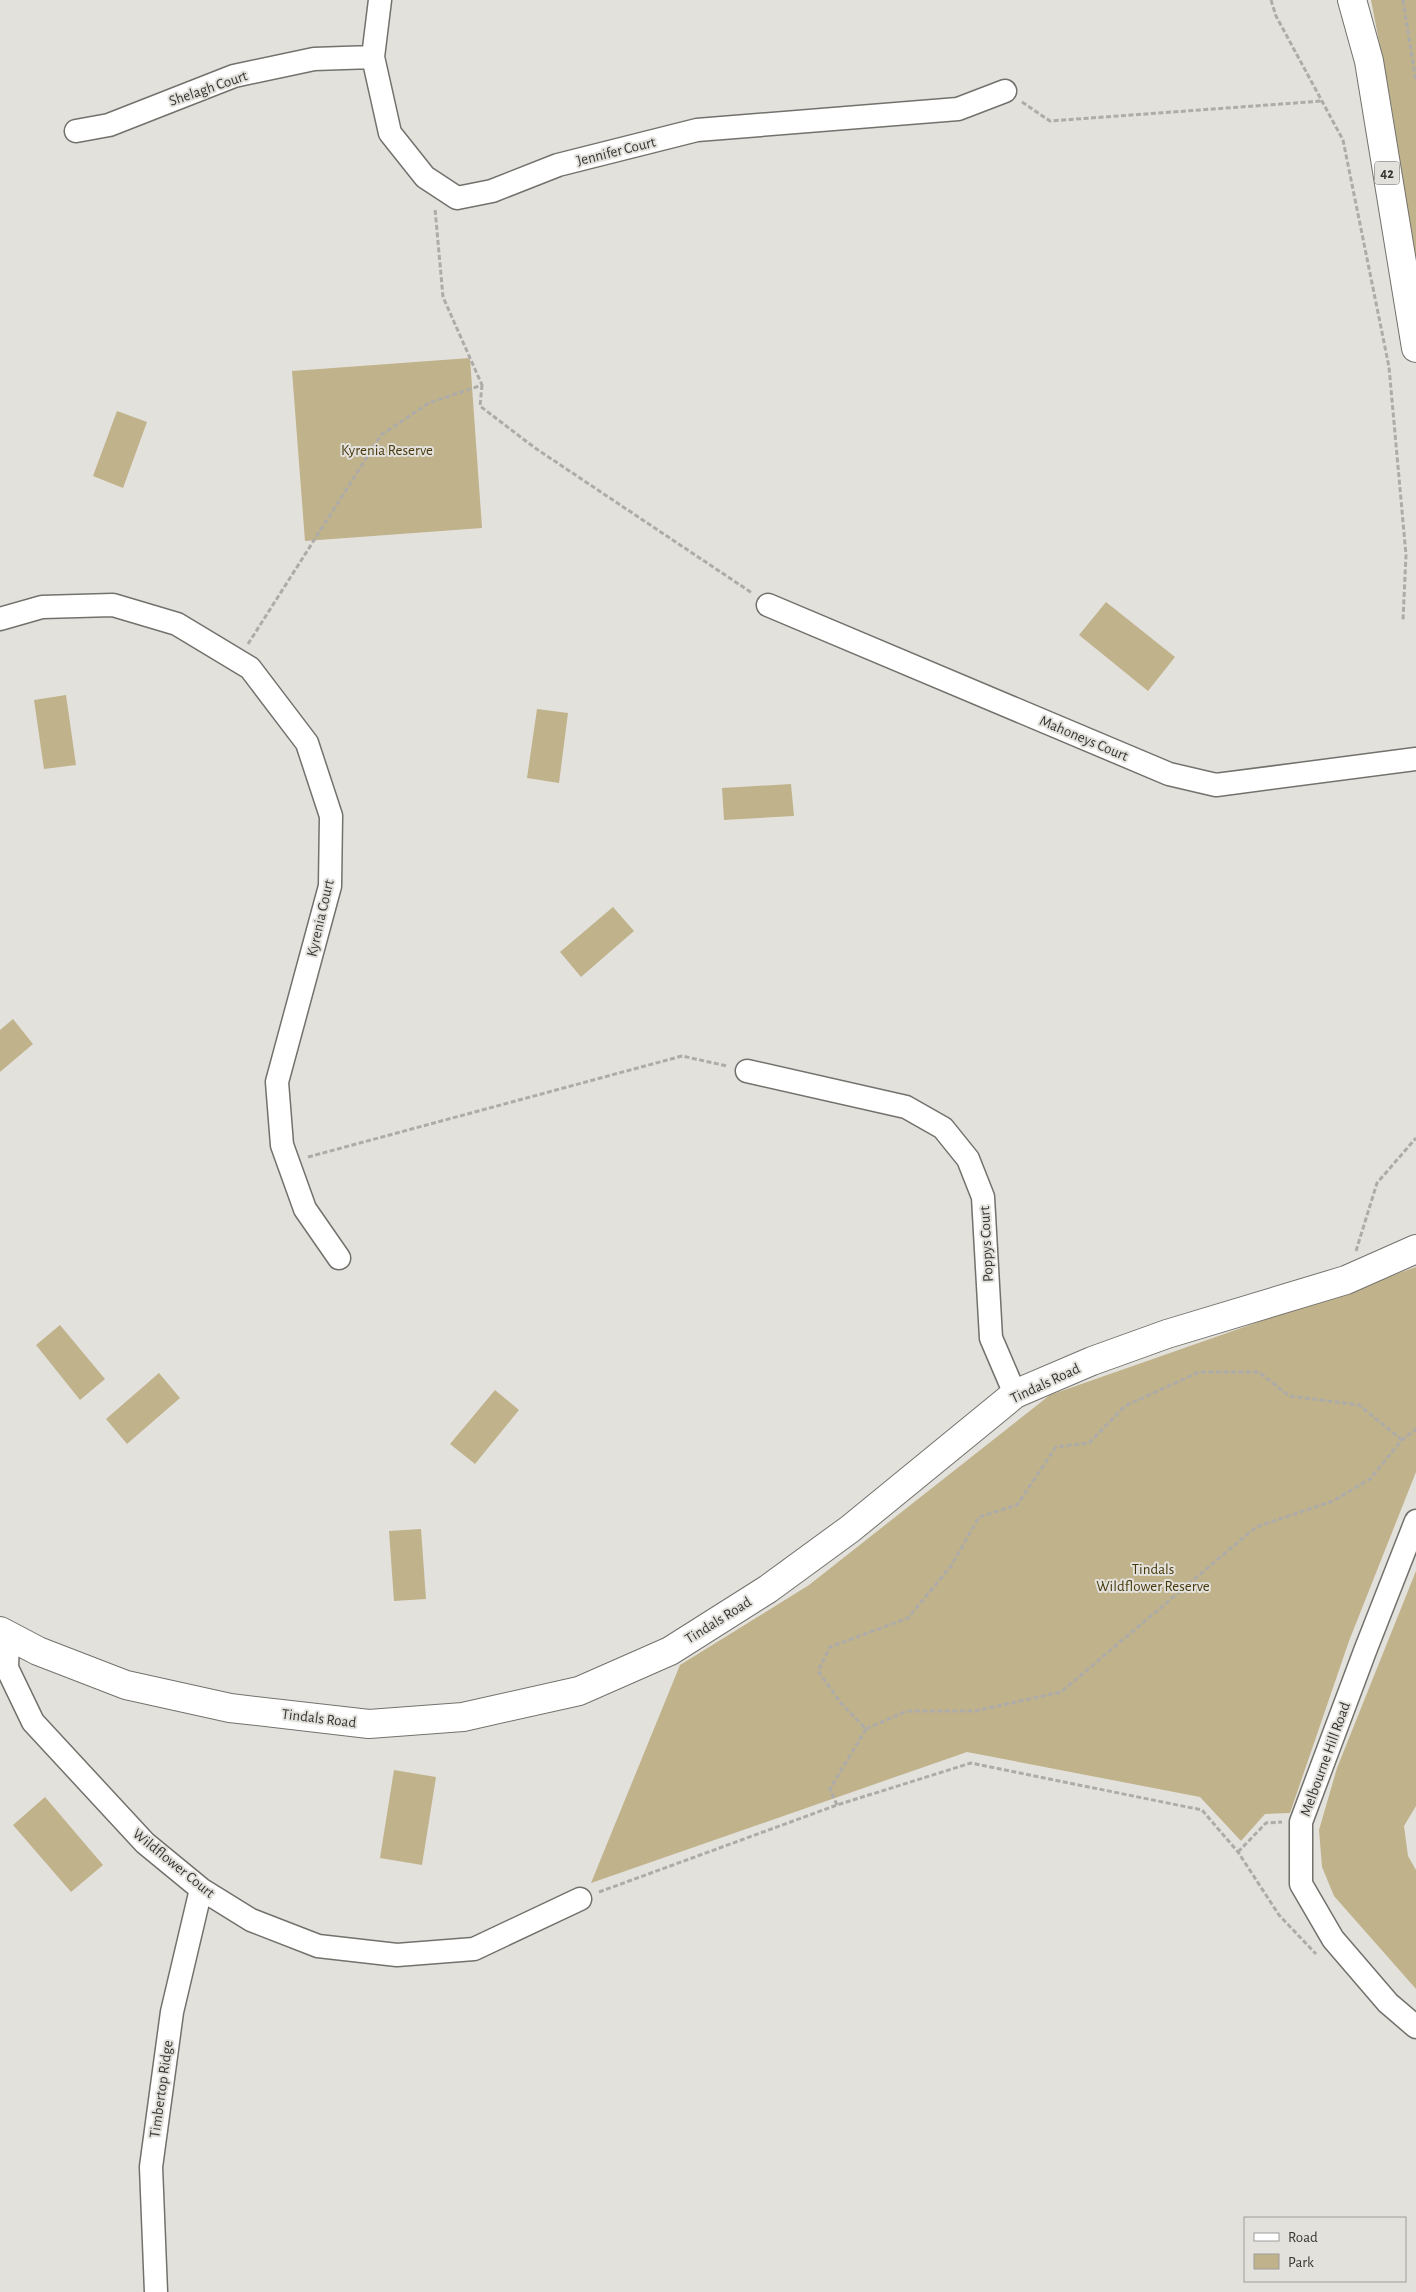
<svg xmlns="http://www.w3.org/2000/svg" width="1416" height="2292" viewBox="0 0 1416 2292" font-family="'Alegreya Sans',sans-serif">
<rect width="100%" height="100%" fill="#e3e1dc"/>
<!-- green -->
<path fill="#c0b28b" d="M1371,0h45v265l-26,-167z
M470,358l12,170 -177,13 -13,-170z
M117,411l30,11 -24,66 -30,-12z
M1106,602l69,55 -27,34 -69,-56z
M66,695l10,70 -32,4 -10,-69z
M537,709l31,4 -9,70 -32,-5z
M791,784l3,32 -70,4 -2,-32z
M613,907l21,24 -53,46 -21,-25z
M13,1019l20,25 -33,28v-42z
M1416,1267v205l-67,169 -59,172 -25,1 -24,27 -41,-44 -233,-45 -376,131 89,-218 129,-80 241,-190z
M60,1325l45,54 -25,21 -44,-55z
M159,1373l21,25 -53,46 -21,-25z
M495,1390l24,20 -44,54 -25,-20z
M421,1529l5,70 -32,2 -5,-70z
M1416,1571v235l-12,20 4,30 8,14v119l-82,-93 -12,-29 -3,-37 18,-62z
M394,1770l42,7 -14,88 -42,-7z
M45,1797l58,68 -32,27 -58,-67z"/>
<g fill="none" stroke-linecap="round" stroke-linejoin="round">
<!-- minor casing -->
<g stroke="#73716c" stroke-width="25">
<path id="minor" d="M380,0l-7,57 17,76 35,44 32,21 35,-7 66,-26 139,-35 261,-21 47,-18
M76,131l33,-6 125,-49 80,-17 59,-2
M768,605l401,169 47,11 200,-26
M0,619l42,-12 71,-2 64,19 73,44 57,75 24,73 -1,70 -53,196 5,63 23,64 34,49
M747,1071l159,36 37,21 25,31 15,38 8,141 24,56
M1416,1521l-51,130 -64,171v62l32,55 55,64 28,24
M8,1636l-1,32 26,54 112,121 56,46 50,31 67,26 79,9 77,-6 106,-50
M156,2292l-5,-125 21,-155 29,-123"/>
</g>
<!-- secondary casing -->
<g stroke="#73716c" stroke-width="30">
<path id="secondary" d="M0,1631l38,20 88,34 104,23 139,16 94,-7 116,-26 91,-40 98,-62 82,-60 165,-135 77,-33 75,-27 179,-54 70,-31"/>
</g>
<!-- primary casing -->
<g stroke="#73716c" stroke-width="30">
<path id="primary" d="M1352,0l17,61 47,287"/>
</g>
<!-- path -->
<path stroke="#aeaca8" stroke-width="3" stroke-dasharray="5 2.5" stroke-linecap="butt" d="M1271,0l5,16 67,124 46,227 17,188 -3,65
M1403,0l13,82
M1022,102l28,19 272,-20
M482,385l-2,21 55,42 217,145
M248,644l133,-209 48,-32 53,-18 -39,-88 -8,-88
M308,1157l374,-101 45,10
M1356,1251l21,-68 39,-45
M1402,1440l-43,-35 -70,-9 -30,-24h-60l-74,34 -36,37 -33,4 -39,58 -38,12 -28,49 -43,52 -78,29 -12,24 23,32 25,26 41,-18h68l86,-19 195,-165 77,-26 37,-22 32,-39 14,-11
M837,1805l-7,-16 36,-60
M1238,1852l28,-29 16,-1
M599,1892l238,-87 134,-42 231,47 36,42 41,63 37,39"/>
<!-- minor -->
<use href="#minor" stroke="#fff" stroke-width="22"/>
<!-- secondary -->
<use href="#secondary" stroke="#fff" stroke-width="28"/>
<!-- primary -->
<use href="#primary" stroke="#fff" stroke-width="28"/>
</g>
<g text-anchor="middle" stroke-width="4" stroke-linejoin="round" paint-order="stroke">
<!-- shield labels -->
<rect fill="#e3e1dc" stroke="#6b6966" stroke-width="1" x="1374.5" y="161.5" width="25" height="23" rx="4"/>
<g font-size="14" font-weight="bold" fill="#373634">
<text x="1387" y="178">42</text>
</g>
<!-- street labels -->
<g font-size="15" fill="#373634" stroke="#e3e1dc">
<text transform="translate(208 88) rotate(-19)" y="5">Shelagh Court</text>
<text transform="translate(616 151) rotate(-14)" y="5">Jennifer Court</text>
<text transform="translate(1084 738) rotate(23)" y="5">Mahoneys Court</text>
<text transform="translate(320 918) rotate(-77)" y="5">Kyrenia Court</text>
<text transform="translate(986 1244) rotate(-93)" y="5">Poppys Court</text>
<text transform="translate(1045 1383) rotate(-25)" y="5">Tindals Road</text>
<text transform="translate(718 1620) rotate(-32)" y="5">Tindals Road</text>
<text transform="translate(319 1718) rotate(7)" y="5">Tindals Road</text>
<text transform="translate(1325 1759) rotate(-70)" y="5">Melbourne Hill Road</text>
<text transform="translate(174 1863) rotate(39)" y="5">Wildflower Court</text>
<text transform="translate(161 2089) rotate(-82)" y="5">Timbertop Ridge</text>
</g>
<!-- park labels -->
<g font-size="15" fill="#48390c" stroke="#e3e1dc">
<text x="387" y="455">Kyrenia Reserve</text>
<text x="1153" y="1574">Tindals<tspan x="1153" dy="17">Wildflower Reserve</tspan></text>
</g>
</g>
<!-- legend -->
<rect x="1244" y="2217" width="162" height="65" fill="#e3e1dc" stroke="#9e9d99"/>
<rect x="1254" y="2233" width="25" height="8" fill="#ffffff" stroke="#9e9d99"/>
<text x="1288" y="2242" font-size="15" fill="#373634">Road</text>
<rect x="1254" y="2254" width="25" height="15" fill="#c0b28b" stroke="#9e9d99"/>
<text x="1288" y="2267" font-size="15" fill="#373634">Park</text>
</svg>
